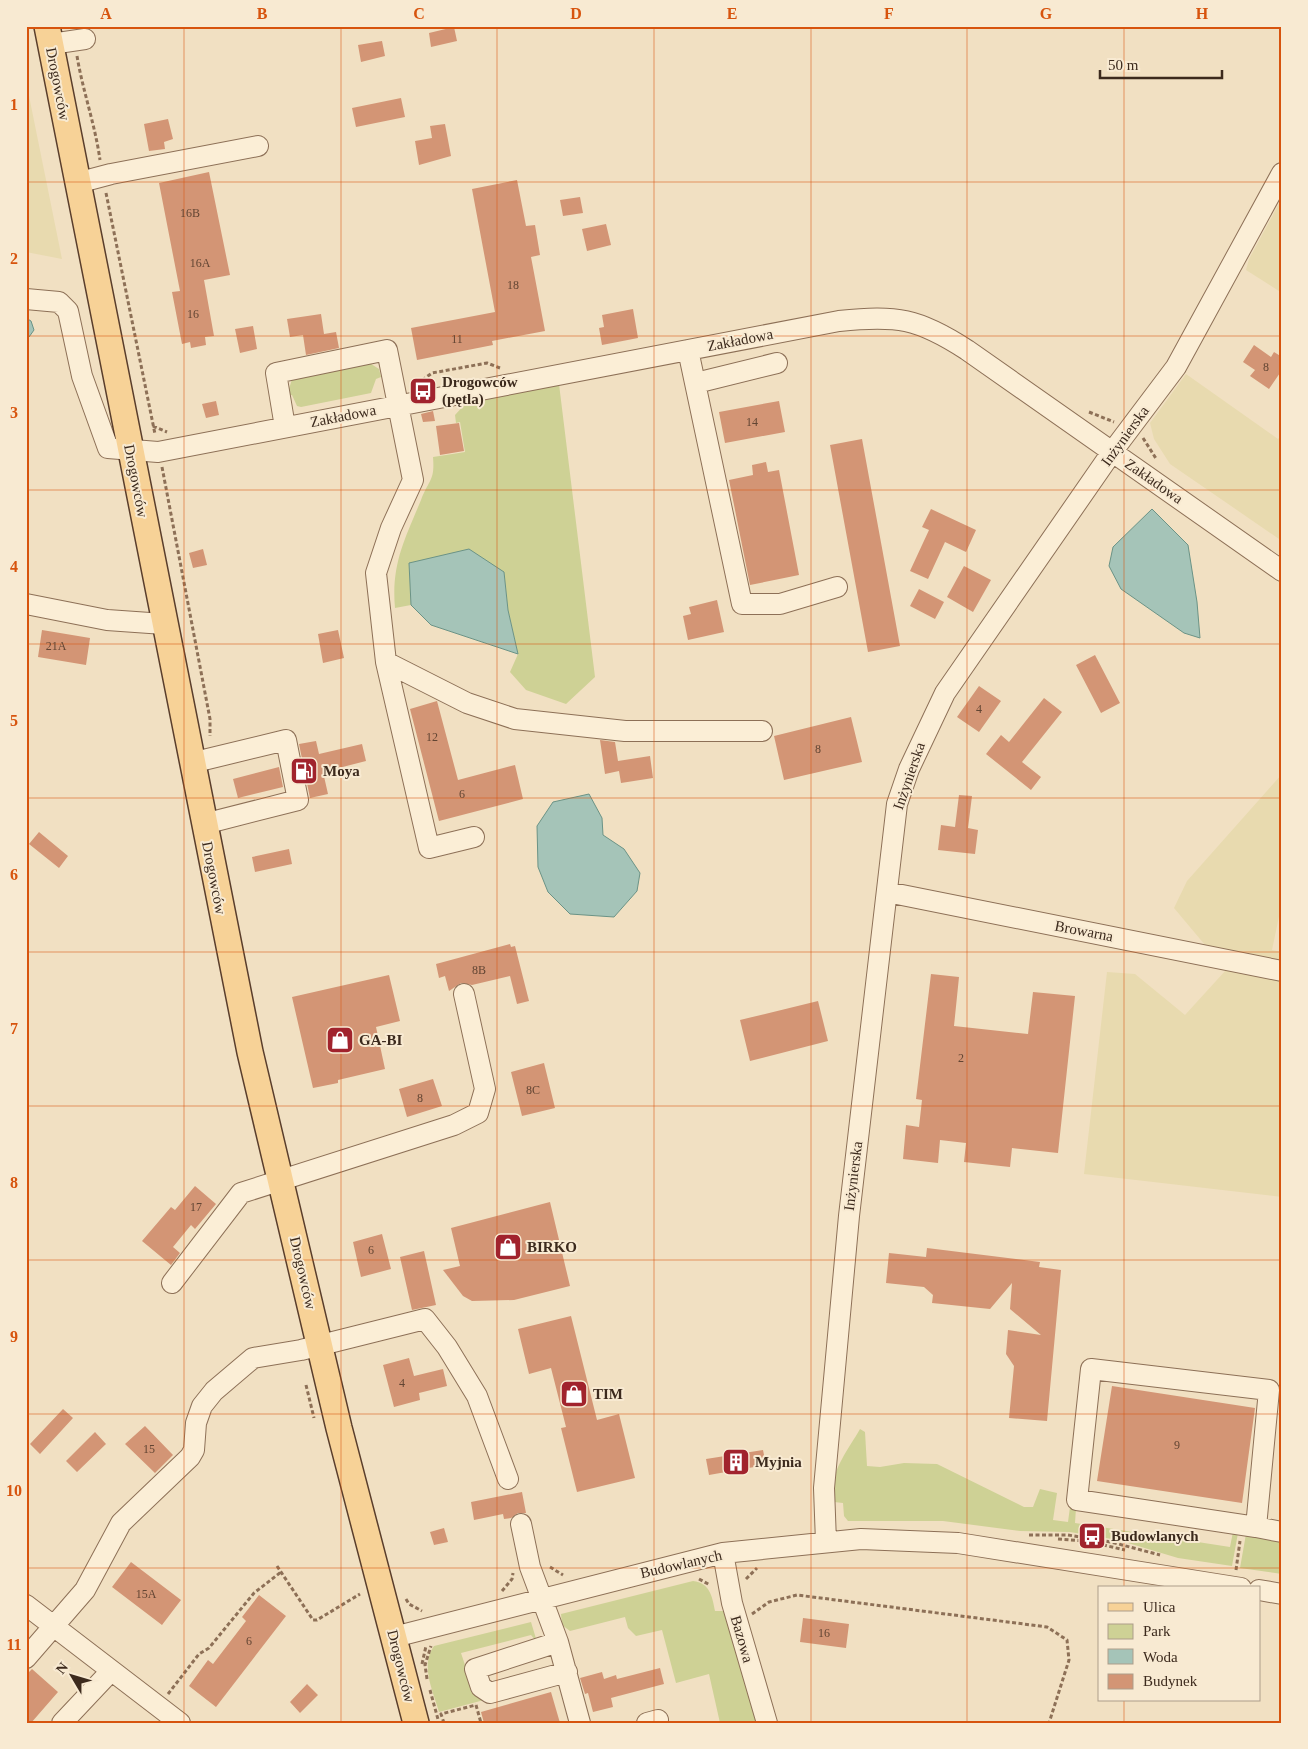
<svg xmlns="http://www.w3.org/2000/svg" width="1308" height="1749" viewBox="0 0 1308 1749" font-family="Georgia,serif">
<rect width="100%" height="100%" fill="#f1e0c2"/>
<!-- farmland -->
<path fill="#e8daaf" d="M26,81l36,178 -36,-7z
M1282,198v95l-36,-23 3,-11z
M1186,374l92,65 4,-5v107l-112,-77 -16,-25 -4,-16z
M1282,774v128l-10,48 10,2v245l-198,-23 23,-202 28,2 50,41 41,-45 -52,-62 13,-27z"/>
<!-- green -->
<path fill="#ced195" d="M368,362l11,7 2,8 -5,2 -5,14 -70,14 -4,-1 -5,-11 -5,1 5,-17z
M559,384l36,293 -29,27 -40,-14 -16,-18 8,-18 -10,-44 -4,-38 -95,-9 2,42 -16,3c-4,-44 10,-69 26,-108 8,-21 14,-19 12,-43l32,-5 -5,-30 -4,1 -1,-8 12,-13z
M860,1429l5,3 2,34 13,1 24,-4 33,1 87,43h9l7,-18 17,4 -4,27 15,2 2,-15 6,1 -1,15 155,24 3,-15 5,1 -6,33 -54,-8 -60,-18 -48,-8 -50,-1 -77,-10h-95l-4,-5 -1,-13 -9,-1c-7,-27 13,-50 26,-73z
M1246,1534l36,6v34l-42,-6z
M693,1581c17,2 19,15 22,30h11l30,112h-36l-11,-49 -33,9 -14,-53 -26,6 -8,-8 -3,-11 -55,14 -8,-6 -1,-11z
M531,1622l6,20 -6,-7 -70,18 7,21 16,26 -45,12c-6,-22 -19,-46 -5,-66z"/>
<!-- water -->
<path fill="#a5c4b8" stroke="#6b9386" d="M26,318l5,3 3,9 -5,7h-3z
M1152,509l36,36 9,57 3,36 -16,-5 -63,-44 -12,-23 4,-19z
M469,549l35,23 4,38 10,44 -87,-29 -20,-20 -2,-42z
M589,794l13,24 1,17 21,14 16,24 -3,18 -23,26 -44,-3 -22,-22 -10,-25 -1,-41 16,-24z"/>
<!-- building -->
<path fill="#d39575" d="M454,27l3,14 -26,6 -2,-14z
M382,41l3,15 -24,6 -3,-17z
M401,98l4,19 -49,10 -4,-19z
M168,119l5,20 -9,3 1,7 -16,2 -5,-27z
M445,124l6,32 -32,9 -4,-24 17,-3 -2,-12z
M209,172l21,103 -26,5 10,56 -9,1 1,8 -15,3 -1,-6 -8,2 -10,-52 8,-1 -21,-108z
M517,180l9,46 9,-1 5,30 -9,2 14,74 -53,10 1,4 -76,15 -6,-32 84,-16 -23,-123z
M580,197l3,16 -20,3 -3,-16z
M606,224l5,21 -24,6 -5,-22z
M633,309l5,29 -36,7 -3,-17 5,-1 -2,-12z
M321,314l3,20 12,-2 3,16 -33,7 -3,-20 -13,2 -3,-18z
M253,326l4,23 -17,4 -5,-24z
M1254,345l17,12 3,-5 8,5v13l-13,19 -19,-13 5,-6 -12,-8z
M216,401l3,14 -13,3 -4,-14z
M779,401l6,31 -60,11 -6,-31z
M433,411l2,10 -12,1 -2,-8z
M459,423l5,28 -24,4 -4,-29z
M862,439l38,207 -32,6 -38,-207z
M766,462l2,10 11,-2 20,105 -49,10 -21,-105 24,-5 -1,-10z
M931,509l45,21 -10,22 -21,-10 -17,37 -18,-8 19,-41 -7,-3z
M203,549l4,16 -14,3 -4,-15z
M964,566l27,14 -18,32 -26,-15z
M919,589l25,13 -9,17 -25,-13z
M717,600l7,32 -36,8 -5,-24 8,-2 -2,-7z
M42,630l48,8 -4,27 -48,-8z
M338,630l6,28 -21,5 -5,-29z
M1095,655l25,48 -19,10 -25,-48z
M979,686l22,15 -22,31 -22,-15z
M1044,698l18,14 -40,50 19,15 -10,13 -45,-36 15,-19 8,7z
M437,701l21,79 57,-15 8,34 -84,22 -29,-112z
M851,717l11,45 -78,18 -10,-44z
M600,740l15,2 3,19 32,-5 3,22 -32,5 -2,-12 -14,3z
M316,741l3,13 43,-10 4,17 -43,11 5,22 -18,4 -11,-54z
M279,767l4,20 -45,11 -5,-19z
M959,795l13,1 -4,32 10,2 -3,24 -37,-4 3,-25 14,2z
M39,832l29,24 -9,12 -30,-24z
M289,849l3,15 -37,8 -3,-15z
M510,944l1,3 4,-1 14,55 -12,3 -7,-28 -38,9 -11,-2 -12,8 -4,-15 -6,2 -3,-14z
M931,974l28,3 -5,49 74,8 5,-42 42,4 -17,157 -46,-5 -2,19 -46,-5 2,-19 -26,-3 -2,23 -35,-4 3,-34 13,2 3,-27 -6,-1z
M389,975l11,46 -24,6 9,42 -47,11v3l-25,5 -21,-91z
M818,1001l10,40 -78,20 -10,-41z
M544,1063l11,45 -33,8 -11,-44z
M433,1079l9,27 -35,11 -8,-28z
M195,1186l21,18 -21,25 -4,-4 -18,22 7,6 -9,12 -29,-24 29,-34 4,3z
M550,1202l20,84 -56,14 -42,1 -9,-5 -20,-26 17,-4 -9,-38z
M382,1234l9,35 -30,8 -8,-35z
M927,1248l113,14 -1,5 22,3 -14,151 -38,-3 5,-52 -8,-12 2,-24 33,5 -31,-26 2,-26 -22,26 -58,-6 1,-8 -9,-8 -38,-4 3,-30 37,4z
M424,1251l12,54 -24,5 -12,-53z
M571,1316l26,104 22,-6 16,64 -58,14 -16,-64 5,-1 -15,-59 -22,6 -11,-45z
M409,1358l5,18 29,-7 4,17 -28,7 1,7 -26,7 -11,-42z
M1112,1386l143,22 -13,95 -145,-22z
M63,1409l10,9 -33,36 -10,-10z
M145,1426l28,29 -18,18 -30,-29z
M95,1432l11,12 -29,28 -11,-11z
M763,1450l3,15 -57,10 -3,-16z
M522,1492l4,21h-8l-7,5 -7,1 -1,-5 -29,6 -3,-18z
M444,1528l4,14 -14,3 -4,-13z
M131,1562l50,38 -19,25 -50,-38z
M259,1595l27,21 -70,91 -27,-21 19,-26 5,4 33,-43 -4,-4z
M803,1618l46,6 -3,24 -46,-6z
M660,1668l4,16 -53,14 2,9 -20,5 -5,-19 -3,1 -5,-16 22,-6 2,7 12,-4 1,4z
M32,1669l26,23 -27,31h-5v-48z
M307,1684l11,11 -18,18 -10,-11z
M551,1692l9,31h-76l-3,-11z"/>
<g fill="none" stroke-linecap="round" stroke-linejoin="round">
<!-- minor casing -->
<g stroke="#8d7057" stroke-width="22">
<path id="minor" d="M51,44l34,-5
M77,183l34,-9 147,-28
M26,299l33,3 9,9 14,65 26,72 50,4 681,-131c58,-6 79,-3 128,29l315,221
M688,350l54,254h38l57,-17
M696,383l81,-20
M285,427l-9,-54 111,-23 26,130 -22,48 -15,45 10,89 43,186 45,-11
M26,604l81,16 57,4
M386,662l81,41 48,16 110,12h137
M191,763l95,-23 12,60 -94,24
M887,892l395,79
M172,1283l69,-90 213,-68 24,-12 7,-24 -21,-95
M1091,1369l178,21 -13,137 -179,-27z
M521,1524l9,43 28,75 22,81
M1256,1527l26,5
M826,1542l-2,-54 25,-272 48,-412 12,-35 36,-76 167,-241 64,-85 106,-194
M723,1553l9,50 35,120
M1259,1590l23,4
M26,1605l154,118
M394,1637l329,-84 138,-14 97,4 283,45
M558,1642l-83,27 6,18 9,6 77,-21
M26,1658l59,-68 36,-67 69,-66 4,-7 2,-27 6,-17 12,-15 39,-33 48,-8 124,-31 22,28 30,49 31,83
M62,1723l49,-52
M647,1723l11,-3"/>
</g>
<!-- major casing -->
<g stroke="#5a3e2c" stroke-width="28">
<path id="major" d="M47,26l203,1026 89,376 77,295"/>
</g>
<!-- path -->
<path stroke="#8d7057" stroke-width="3" stroke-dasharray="4 2.5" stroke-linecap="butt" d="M77,56c6,36 18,68 23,104
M106,193l49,241
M417,384l15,-11 55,-10 13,5
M1089,412l25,10
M153,426l14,6
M1143,438l14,22
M162,467l48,252v17
M306,1385l8,33
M1029,1535h39l43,7 49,13
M1058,1539l28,2 39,9
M277,1566l36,54h4l43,-26
M550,1567l13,8
M1236,1570l4,-29
M699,1579l11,6
M746,1579l11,-11
M502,1591l10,-12 1,-6
M406,1599l3,5 13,7
M752,1614l17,-12 28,-7 250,32 20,13 2,20 -20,63
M422,1664l4,-18
M427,1679l-2,-14 6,-19
M430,1690l9,33
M168,1694l31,-40 10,-6 45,-55 27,-21
M476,1705l5,18
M444,1723l-3,-9 35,-9"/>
<!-- minor -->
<use href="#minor" stroke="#fbeed6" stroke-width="20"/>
<!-- major -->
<use href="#major" stroke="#f7d297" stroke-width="25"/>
</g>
<!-- grid -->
<path fill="none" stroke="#d7540e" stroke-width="1" stroke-opacity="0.55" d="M184,26v1697M341,26v1697M497,26v1697M654,26v1697M811,26v1697M967,26v1697M1124,26v1562M26,182h1256M26,336h1256M26,490h1256M26,644h1256M26,798h1256M26,952h1256M26,1106h1256M26,1260h1256M26,1414h1256M26,1568h1256M1124,1700v23"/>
<!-- icons -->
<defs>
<g id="bus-square" transform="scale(1.4375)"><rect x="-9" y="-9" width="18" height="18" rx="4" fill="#a1232d" stroke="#f8ead2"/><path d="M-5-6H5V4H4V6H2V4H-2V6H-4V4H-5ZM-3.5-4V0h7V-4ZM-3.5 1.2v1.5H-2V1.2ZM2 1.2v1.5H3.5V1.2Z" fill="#fff"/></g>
<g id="fuel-square" transform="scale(1.4375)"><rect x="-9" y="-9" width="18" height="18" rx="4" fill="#a1232d" stroke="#f8ead2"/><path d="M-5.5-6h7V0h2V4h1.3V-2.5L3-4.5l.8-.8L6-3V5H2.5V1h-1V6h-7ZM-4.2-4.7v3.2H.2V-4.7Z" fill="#fff"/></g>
<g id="shop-square" transform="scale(1.4375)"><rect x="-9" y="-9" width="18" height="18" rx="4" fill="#a1232d" stroke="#f8ead2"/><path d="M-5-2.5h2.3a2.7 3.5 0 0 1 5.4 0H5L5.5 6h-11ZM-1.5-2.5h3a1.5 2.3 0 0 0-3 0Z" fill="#fff"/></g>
<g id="building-square" transform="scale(1.4375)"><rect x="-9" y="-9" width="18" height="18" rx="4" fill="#a1232d" stroke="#f8ead2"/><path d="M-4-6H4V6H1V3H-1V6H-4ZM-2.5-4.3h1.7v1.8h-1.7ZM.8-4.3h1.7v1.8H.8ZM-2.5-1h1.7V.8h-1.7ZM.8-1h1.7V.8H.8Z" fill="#fff"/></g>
</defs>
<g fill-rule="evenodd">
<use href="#bus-square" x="423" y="391"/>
<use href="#fuel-square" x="304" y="771"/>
<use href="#shop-square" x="340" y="1040"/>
<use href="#shop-square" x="508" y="1247"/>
<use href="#shop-square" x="574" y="1394"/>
<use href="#building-square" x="736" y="1462"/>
<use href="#bus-square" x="1092" y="1536"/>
</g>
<g text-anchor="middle" stroke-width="4" stroke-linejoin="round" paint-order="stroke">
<!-- number labels -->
<g font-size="12" fill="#624533">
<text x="190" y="217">16B</text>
<text x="200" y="267">16A</text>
<text x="513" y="289">18</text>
<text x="193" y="318">16</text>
<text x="457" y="343">11</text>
<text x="1266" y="371">8</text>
<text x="752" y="426">14</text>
<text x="56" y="650">21A</text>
<text x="979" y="713">4</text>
<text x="432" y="741">12</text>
<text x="818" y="753">8</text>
<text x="462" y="798">6</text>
<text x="479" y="974">8B</text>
<text x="961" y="1062">2</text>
<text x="533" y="1094">8C</text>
<text x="420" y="1102">8</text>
<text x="196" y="1211">17</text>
<text x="371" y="1254">6</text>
<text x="402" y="1387">4</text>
<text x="1177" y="1449">9</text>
<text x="149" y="1453">15</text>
<text x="146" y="1598">15A</text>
<text x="824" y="1637">16</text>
<text x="249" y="1645">6</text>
</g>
<!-- street labels -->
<g font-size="15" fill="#3c2a1d" stroke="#f8ead2">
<text transform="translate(58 84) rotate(79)" y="5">Drogowców</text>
<text transform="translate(740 340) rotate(-11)" y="5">Zakładowa</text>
<text transform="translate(343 416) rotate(-11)" y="5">Zakładowa</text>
<text transform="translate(1125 436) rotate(-54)" y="5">Inżynierska</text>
<text transform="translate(136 481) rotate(79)" y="5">Drogowców</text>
<text transform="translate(1154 481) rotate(35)" y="5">Zakładowa</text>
<text transform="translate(909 776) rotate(-71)" y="5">Inżynierska</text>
<text transform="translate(214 878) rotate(79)" y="5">Drogowców</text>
<text transform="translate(1084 931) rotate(11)" y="5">Browarna</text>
<text transform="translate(853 1176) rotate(-83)" y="5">Inżynierska</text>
<text transform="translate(303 1273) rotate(77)" y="5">Drogowców</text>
<text transform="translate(681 1564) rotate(-13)" y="5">Budowlanych</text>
<text transform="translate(742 1639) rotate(74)" y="5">Bazowa</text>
<text transform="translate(401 1666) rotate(76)" y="5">Drogowców</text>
</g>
<!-- poi labels -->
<g font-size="15" font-weight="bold" fill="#3c2a1d" stroke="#f8ead2" text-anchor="start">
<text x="442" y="387">Drogowców<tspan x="442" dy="17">(pętla)</tspan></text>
<text x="323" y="776">Moya</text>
<text x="359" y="1045">GA-BI</text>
<text x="527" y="1252">BIRKO</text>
<text x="593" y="1399">TIM</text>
<text x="755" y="1467">Myjnia</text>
<text x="1111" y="1541">Budowlanych</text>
</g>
</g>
<!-- border -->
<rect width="1308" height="1749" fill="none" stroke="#f8ead2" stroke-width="55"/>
<!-- legend -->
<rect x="1098" y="1586" width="162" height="115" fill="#f8ead2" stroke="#ad9d8a"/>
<rect x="1108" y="1603" width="25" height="8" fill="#f7d297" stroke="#ad9d8a"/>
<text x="1143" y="1612" font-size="15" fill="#3c2a1d">Ulica</text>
<rect x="1108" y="1624" width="25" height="15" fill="#ced195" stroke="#ad9d8a"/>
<text x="1143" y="1636" font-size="15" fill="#3c2a1d">Park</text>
<rect x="1108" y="1649" width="25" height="15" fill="#a5c4b8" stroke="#ad9d8a"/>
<text x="1143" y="1662" font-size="15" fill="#3c2a1d">Woda</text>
<rect x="1108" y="1674" width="25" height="15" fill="#d39575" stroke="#ad9d8a"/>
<text x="1143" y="1686" font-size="15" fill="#3c2a1d">Budynek</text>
<!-- north arrow -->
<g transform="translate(72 1676) rotate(308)" stroke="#f8ead2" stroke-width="4" paint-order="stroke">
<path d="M0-4L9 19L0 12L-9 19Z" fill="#3c2a1d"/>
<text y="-8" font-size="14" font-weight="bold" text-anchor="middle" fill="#3c2a1d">N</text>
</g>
<!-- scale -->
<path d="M1100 70v8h122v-8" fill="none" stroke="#3c2a1d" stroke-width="2.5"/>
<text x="1108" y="70" font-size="15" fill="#3c2a1d" stroke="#f8ead2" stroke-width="4" paint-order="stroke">50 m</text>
<rect x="28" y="28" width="1252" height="1694" fill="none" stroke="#d7540e" stroke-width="2"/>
<g font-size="16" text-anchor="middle" font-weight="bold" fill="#d7540e">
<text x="106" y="19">A</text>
<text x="262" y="19">B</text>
<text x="419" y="19">C</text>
<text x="576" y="19">D</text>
<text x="732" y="19">E</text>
<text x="889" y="19">F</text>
<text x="1046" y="19">G</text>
<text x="1202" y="19">H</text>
<text x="14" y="110">1</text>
<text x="14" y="264">2</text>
<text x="14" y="418">3</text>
<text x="14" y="572">4</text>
<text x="14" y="726">5</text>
<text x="14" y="880">6</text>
<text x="14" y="1034">7</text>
<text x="14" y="1188">8</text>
<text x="14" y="1342">9</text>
<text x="14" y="1496">10</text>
<text x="14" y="1650">11</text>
</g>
</svg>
